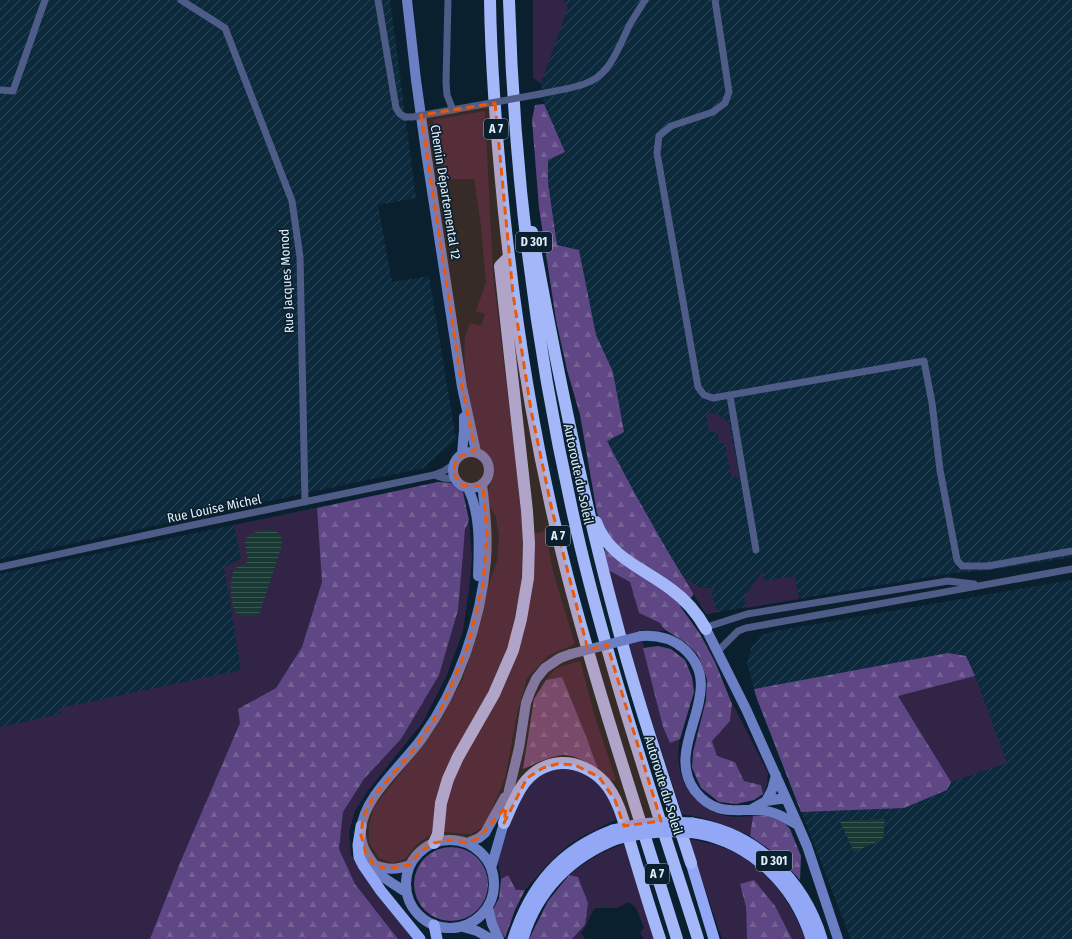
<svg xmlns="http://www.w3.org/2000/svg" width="1072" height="939" viewBox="0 0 1072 939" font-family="'Fira Sans Condensed',sans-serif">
<defs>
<pattern id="industrial-furrows" width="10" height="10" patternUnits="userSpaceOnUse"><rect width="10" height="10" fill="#0d2a3d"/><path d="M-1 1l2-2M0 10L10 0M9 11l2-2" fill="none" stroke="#30495a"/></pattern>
<pattern id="forest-firs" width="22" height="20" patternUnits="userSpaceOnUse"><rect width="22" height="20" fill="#5f4684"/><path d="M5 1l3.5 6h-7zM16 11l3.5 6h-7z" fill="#766196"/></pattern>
<pattern id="water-rules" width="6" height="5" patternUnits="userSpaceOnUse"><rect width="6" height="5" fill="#193a34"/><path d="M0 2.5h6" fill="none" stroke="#3a5752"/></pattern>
</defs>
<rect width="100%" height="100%" fill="#0a202f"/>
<!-- industrial -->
<path fill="url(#industrial-furrows)" d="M0,0h390l26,198 -38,7 14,77 37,-6 27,163 -33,29 -423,91z
M533,0h539v557l-81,13 -38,3 -247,41 -37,-59 -39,-68 -24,-46 -44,-166 -21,-119 -5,-42 8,-10 -3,-21 -8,-5z
M438,482l13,1 12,9 6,28 -126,292 12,72 43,55h-398v-365z
M1072,580v359h-221l-94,-240 -10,-36 4,-15 11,-13 13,-4z"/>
<!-- green -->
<path fill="#322447" d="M533,0h31l4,8 -27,75 -8,-5z
M485,111l8,163 23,191 7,69 -2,53 -12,56 -21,50 -44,79 -8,32 -2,20 -4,11 -14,10 -11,14 -12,4 -14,-5 -10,-15v-18l5,-18 63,-81 25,-45 18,-55 8,-39 9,-26 2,-24 -3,-20 -7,-12 -3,-9 8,-22 -1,-12 -7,-8 -7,-6 -2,-7c-5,-33 -15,-70 -12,-103 1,-5 3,-10 5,-15l11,3 4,-12 -9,-3 10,-29 -5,-56 -7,-47h-18l-12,1 -5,-32 -6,-28z
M706,413c10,0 16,3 23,10l11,56 -9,-3 -6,-33h-6l-1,-9 -9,-3z
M317,508l5,74 -20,65 -26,41 -38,21 2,14 -88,216h-152v-212l61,-13 -1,-6 181,-38 -17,-103 17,-8 -7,-34z
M469,520l3,39 -3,31 -6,41 -16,44 -24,47 -56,70 -12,19 -6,21 2,23 9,15 52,69h-14l-43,-55 -16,-35 4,-37 21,-33 37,-40z
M545,531l8,41 22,72 -26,11 -22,23 -10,36 -12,64 -17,41 -7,9 -10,6 -27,-2 2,-30 9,-30 55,-102 24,-136z
M608,570l22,12 9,31 21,10 4,6 -1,2 -23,-1 23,97 7,16 10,-4c-7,33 7,63 39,75 11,4 23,3 34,2l-3,20c-22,-10 -44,-19 -68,-22l-54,-167z
M763,571l2,10 30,-5 4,23 -53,9 -2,-11z
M683,577l16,10 16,2 -4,6 7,17 -12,2z
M580,661l16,59 20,60 -6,2 -12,-13 -12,-33 -24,-59 -16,3 10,-12z
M975,676l32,87 -56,19 -53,-86z
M732,704l4,6 32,63 -1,12 -4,9 -2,-9 -17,-4 -9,-19 -18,-5 -5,-16 18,-20z
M560,767c35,5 45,20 57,52 -12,6 -24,12 -36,18 -22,13 -39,34 -56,53h-9l-8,-15 -7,4 -3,-16 1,-6 14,-41 11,-22 8,-14 12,-9z
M688,839c11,2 23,4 33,8 41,14 70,52 84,92h-13l-1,-2 -51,-53 6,23 1,32h-25z
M624,844l14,40 16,55h-10l-4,-6 4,-5 -8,-20 -7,-6 -12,6h-22c-6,8 -7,17 -14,25l4,6h-13l13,-14 -16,-50c18,-14 33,-24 55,-31z"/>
<!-- forest -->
<path fill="url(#forest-firs)" d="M544,104l21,48 -17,8v23l9,62 22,5 17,85 17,37 11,60 -17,9c27,52 55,102 86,152v3l-13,10 20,28 15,28 17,42 -2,17 -18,20 5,15 18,6 9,19 17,4 2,9 -9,6 -18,4 -17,-2 -18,-14 -9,-20 1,-16 13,-52 1,-21 -9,-24 -12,-12 -22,-14 -4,-6 -21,-10 -9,-31 -22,-12 -4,-17 4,-14 -11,-26 -17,-98 -13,-45 -11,-50 -17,-112 -7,-88 3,-15z
M438,482l13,1 12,9 6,28 -4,10 -7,80 -19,65 -38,64 -37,40 -21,33 -4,37 16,35 43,55h-248l30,-76 60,-140 -2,-14 38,-21 26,-41 20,-65 -5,-74z
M658,646l13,3 14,11 7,17 2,15 -14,47 -10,4 -7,-16 -20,-79z
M948,653l18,3 9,20 -77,20 53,86 -4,8 -43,18 -103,4 -44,-113 -3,-10z
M562,677l24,59 12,33c-10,-6 -21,-13 -33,-14 -13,0 -30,9 -42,14l11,-70 12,-19z
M753,816h12l14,1 11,12 11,27 -1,24 -24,-26 -26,-18z
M414 884a37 37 0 1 1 74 0a37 37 0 1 1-74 0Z
M508,875l8,15h9l-10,20 -10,28 -7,-12 -6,-14 7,-14 2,-19z
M569,875l9,2 10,26 -3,22 -13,14h-43l19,-38z
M754,880l21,26 17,33h-45l-1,-32 -6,-23z"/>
<!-- water -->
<path fill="url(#water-rules)" d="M263,530c13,0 19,0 19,15l-22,67 -4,5c-6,-1 -14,0 -19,-3 -7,-6 -9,-42 0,-47 2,-2 7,-2 9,-3 7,-13 -15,-26 17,-34z
M885,819l-2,20 -29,13 -14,-31z"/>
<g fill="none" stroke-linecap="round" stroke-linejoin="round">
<!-- minor -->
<path stroke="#4f5c88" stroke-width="7" d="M181,0l44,28 67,173 8,56 5,245
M378,0l18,108 4,6 5,3
M448,0l-2,82 1,13 6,15
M715,0l14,92 -4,11 -12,9 -42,14 -12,10 -2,17 41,234 6,8 9,3 211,-37 8,42 8,67 17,90 5,6h26l84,-15
M0,90l13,1 32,-91
M540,94c17,-4 36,-5 51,-13 20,-9 30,-39 39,-57 5,-8 10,-16 15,-24
M730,396l26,154
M434,475l9,3 12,1
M0,567l188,-41 246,-51 10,-4 9,-6
M706,629l4,-3 37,-12 201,-33 26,3
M718,651l20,-20 8,-3 326,-59"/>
<!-- secondary -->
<path stroke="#6c7fc5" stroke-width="10" d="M407,0l9,80 10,72 36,235 14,65
M453 470a18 18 0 1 1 36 0a18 18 0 1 1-36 0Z
M462,454l2,-24v-13
M468,488c13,28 11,58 10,88
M706,629l40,80 52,116 9,21 31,93
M641,636c15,-1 30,2 42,12 49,42 -22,97 12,143 24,30 47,14 76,21 9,2 19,9 27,13
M766,801l6,-11 4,-15
M750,810l16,-9 20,-3
M406 884a44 44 0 1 1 88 0a44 44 0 1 1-88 0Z
M467,843l12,-5 6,-5 20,-36
M374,865c14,5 22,5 36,0
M491,868l13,-45 5,-33 10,-42 7,-45 4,-11 6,-13 9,-11 15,-10 11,-4
M407,893c-8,-6 -18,-11 -25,-17 -4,-2 -5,-6 -7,-10 -8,-12 -15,-20 -14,-36 2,-33 42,-65 61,-92 36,-50 59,-116 64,-178 2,-25 -1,-51 -4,-76
M488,907l4,17 7,15
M463,927l14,4 14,8"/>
<!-- trunk -->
<path stroke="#92a8f7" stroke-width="11" d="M692,823c63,9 112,56 130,116
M361,826l-3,19 1,12 4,8 18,26 39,48
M696,833c56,10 99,53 115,106
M691,863l23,76
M434,925l3,14
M513,939c17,-53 47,-89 100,-109
M523,939c14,-48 48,-82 94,-100"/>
<!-- motorway -->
<path stroke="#a3b7f9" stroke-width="12" d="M490,0c1,71 7,142 14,212 13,123 33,246 64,366 32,122 72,241 109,361
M509,0c5,184 29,366 71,545 32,134 77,264 118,394
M532,232c23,127 48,253 81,377 22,86 51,170 78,254
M596,522c13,36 48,46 76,68 14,10 25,23 34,39
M504,823c12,-27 21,-57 57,-60 15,-1 32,7 43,19 16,18 21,45 28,67 9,30 18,60 28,90
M434,843l4,-9 3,-31 7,-24 10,-22 36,-63 19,-44 8,-31 7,-41 1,-35 -2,-32 -27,-245 9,-9"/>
<!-- minor-bridge -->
<path stroke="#4f5c88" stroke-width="7" d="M405,117h8l127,-23"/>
<!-- secondary-bridge -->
<path stroke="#6c7fc5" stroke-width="10" d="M571,654l70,-18"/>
<!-- trunk-bridge -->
<path stroke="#92a8f7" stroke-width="11" d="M613,830c27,-8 52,-9 79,-7
M617,839c26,-7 52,-9 79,-6"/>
</g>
<!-- marked area -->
<path fill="#e8590c" fill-opacity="0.2" stroke="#e8590c" stroke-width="3" stroke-dasharray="8 5" stroke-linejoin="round" d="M495,103l18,191 18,116 21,100 36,140 19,-6 54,177 -37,5 -9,-26 -16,-23 -24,-12 -18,-1 -14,4 -16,10 -23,45 2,-16 -27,31 -12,5 -17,-3 -16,3 -14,9 -10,13 -24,4 -12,-4 -8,-11 -5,-19 2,-18 10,-20 40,-47 29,-43 26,-62 15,-62 4,-48 -4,-48 -22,-2 -8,-13 4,-14 18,-8 -13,-63 -41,-272z"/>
<g text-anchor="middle" stroke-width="3.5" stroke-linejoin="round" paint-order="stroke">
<!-- shield labels -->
<g fill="#0a202f" stroke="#a1b1bd" stroke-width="1">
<rect x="484" y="119" width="24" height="20" rx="3"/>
<rect x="516" y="232" width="36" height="20" rx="3"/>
<rect x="546" y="526" width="24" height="20" rx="3"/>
<rect x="756" y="851" width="36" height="20" rx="3"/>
<rect x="645" y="864" width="24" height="20" rx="3"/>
</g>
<g font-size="12" font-weight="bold" fill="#e2effa">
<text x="496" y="133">A 7</text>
<text x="534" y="246">D 301</text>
<text x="558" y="540">A 7</text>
<text x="774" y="865">D 301</text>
<text x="657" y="878">A 7</text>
</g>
<!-- street labels -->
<g font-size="13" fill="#e2effa" stroke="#0a202f">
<text transform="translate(446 192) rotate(81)" y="5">Chemin Départemental 12</text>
<text transform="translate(286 281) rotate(-93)" y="5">Rue Jacques Monod</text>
<text transform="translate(579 474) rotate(78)" y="5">Autoroute du Soleil</text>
<text transform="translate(214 508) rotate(-12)" y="5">Rue Louise Michel</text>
<text transform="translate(664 785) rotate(73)" y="5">Autoroute du Soleil</text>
</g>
</g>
</svg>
